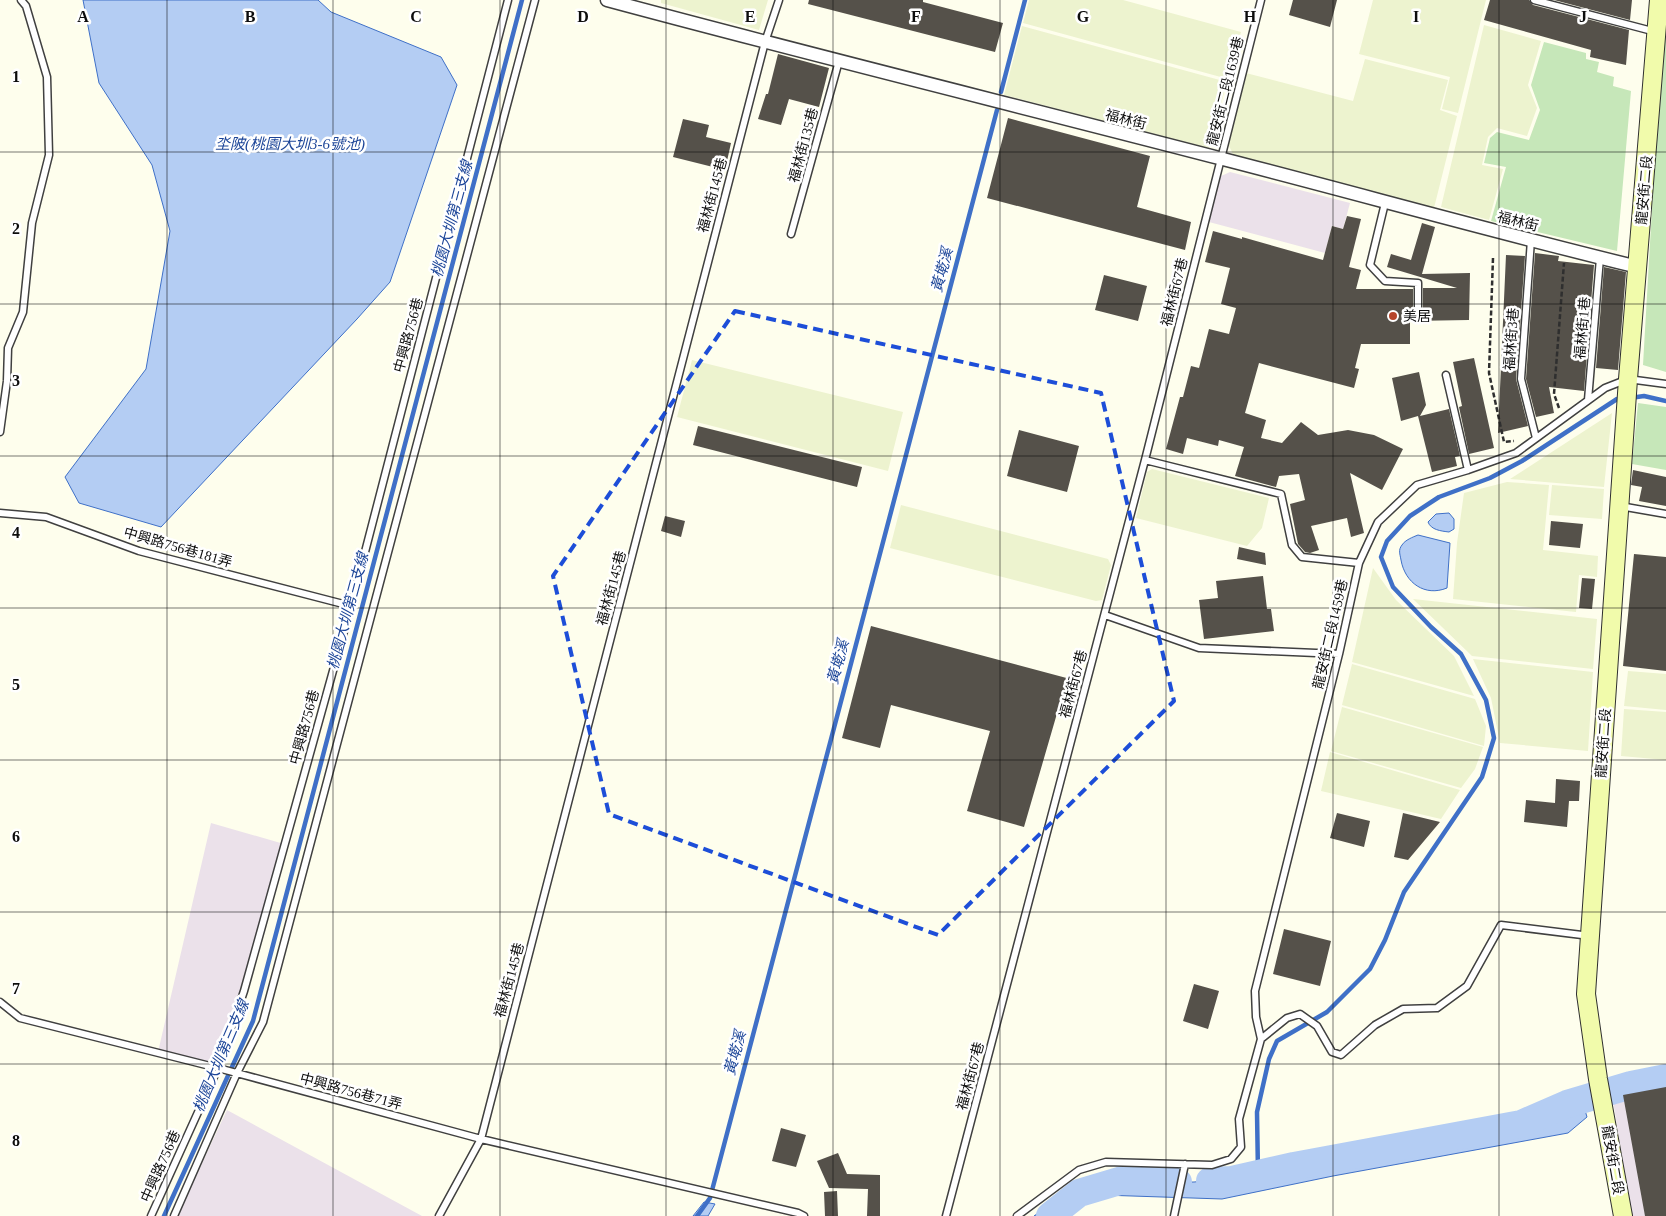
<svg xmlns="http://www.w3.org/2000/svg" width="1666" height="1216" viewBox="0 0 1666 1216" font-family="'Times New Roman','Noto Sans TC',serif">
<rect width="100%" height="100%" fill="#fefeed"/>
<!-- industrial -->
<path fill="#ebe1ea" d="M1230,172l120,31 -7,26 -11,-3 -7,27 -116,-31 10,-45z
M211,823l73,21 -46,163 -24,59 -56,-14z
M1666,1088v128h-34l-20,-121z
M227,1110l195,106h-245z"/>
<!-- farmland -->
<path fill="#edf3cf" d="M661,0h107l-9,30 -98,-27z
M1029,0h94l118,32 -13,47 -205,-56z
M1373,0h113l-28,113 -16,-4 8,-32 -91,-23z
M1484,25l57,16 -13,44 9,23 -10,28 -30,-8 -9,9 -6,28 21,4 -14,51 -48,-13z
M1022,26l205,56 -18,66 -205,-53z
M1365,59l83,21 -8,30 17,6 -23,92 -200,-52 -8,-16 16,-68 111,29z
M692,360l211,52 -15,59 -211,-54z
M1612,413l-8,74 -94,-8z
M1152,469l117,29 -7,30 -15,18 -111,-28 11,-46z
M1507,482l42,3 -6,65 55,6 -1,21 -18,-2 -3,37 -123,-13 4,-56 7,-50z
M1552,485l52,4 -2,30 -53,-4z
M901,505l207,54 3,6 -9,35 -6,1 -206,-53z
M1373,568l23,32 58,56 20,40 -122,-34z
M1413,599l184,20 -4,50 -121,-13z
M1473,659l120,13 -5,79 -88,-8 -9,-45z
M1352,664l123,35 11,27 -2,20 -142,-41z
M1628,671l38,3v36l-42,-4z
M1342,707l141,40 -8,22 -14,19 -130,-37z
M1624,709l42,3v48l-45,-4z
M1330,752l130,38 -19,29 -120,-28z"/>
<!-- green -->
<path fill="#c6e7b9" d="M1664,0h2v372l-23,-7z
M1544,42l42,11v6l13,3 -2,10 17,5 -1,9 18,5 -14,160 -126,-30 15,-54 -22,-4 6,-25 7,-6 32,8 11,-30 -9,-25z
M1638,403l28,4v63l-34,-6z"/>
<!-- water -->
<path fill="#b4cdf3" stroke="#3f70c7" d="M83,0h235l13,12 110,45 16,28 -67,197 -33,37 -196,208 -82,-24 -14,-26 81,-108 24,-138 -18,-66 -53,-82z
M1449,513l5,6v10l-5,3c-8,-1 -18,-2 -21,-10l8,-8z
M1418,535l32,8 -3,45c-22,9 -42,-5 -46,-28 -1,-6 -3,-10 1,-15 3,-5 11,-8 16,-10z
M1582,1100l5,17 -19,16 -235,43 -111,23 -120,-4 -16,8 -19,13h-33l35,-25 18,-6 107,-3 55,-5 272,-47 29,-8 15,-7z
M704,1202l11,2 -7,12h-15z"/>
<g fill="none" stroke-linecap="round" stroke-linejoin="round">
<!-- stream -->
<path stroke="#3f70c7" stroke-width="4.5" d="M1001,92l24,-92
M1630,398l14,-2 22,5
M1258,1174l-1,-62 12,-53 8,-18 50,-29 43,-43 15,-29 19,-48 78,-115 12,-39 -8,-38 -25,-46 -30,-27 -38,-40 -12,-30 6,-16 23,-25 29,-19 51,-19 32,-17 95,-62h6
M164,1216l89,-195 269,-1021
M697,1216l13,-18 287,-1088"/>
<!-- river -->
<path stroke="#b4cdf3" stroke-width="28" d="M1210,1181l22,-1 62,-14 227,-42 46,-20 64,-19 35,-7
M1050,1216l29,-23 47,-14 52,3"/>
</g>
<!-- building -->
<path fill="#55514a" d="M809,0h114v2l80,21 -8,29 -187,-48z
M1293,0h44l-7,27 -41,-12z
M1490,0h39l4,5 96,25 -3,35 -36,-8 1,-7 -107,-30z
M1554,0h78l-2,20z
M778,54l51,14 -10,39 -30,-8 -8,26 -23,-6 8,-25h2z
M1008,118l142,38 -13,51 54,15 -6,28 -198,-52z
M683,119l26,6 -3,12 25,6 -6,27 -52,-13z
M1347,216l14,3 -12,48 12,3 -5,19h57v27l2,4 3,1 5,-5v-28h34l-70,-21 4,-13 20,6 11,-37 13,4 -13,47 48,-1 -1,47 -59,1v23h-49l-6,24 4,1 -5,19 -95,-25 -14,50 21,7 -5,18 21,5 19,-21 17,13 30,-5 26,5 29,14 -21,41 -32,-17 14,60 -13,4 -4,-19 -36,8 8,24 -9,3 -5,-1 -7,-8 -8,-40 15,-4 -6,-26 -20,2 -3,11 -41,-11 9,-29 -25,-7 -1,6 -31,-8 -4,16 -17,-5 14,-52h3l8,-31 8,2 10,-39 20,5 7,-26 -15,-4 9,-36 -25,-6 8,-31 29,8v-2l81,23 9,-34 11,3z
M1535,253l24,3 -1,5 36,4 -10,126 -35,-4 5,26 -18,4 -10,-38z
M1506,255l19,1 -9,123 12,47 -30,7z
M1604,267l22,5 -8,98 -22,-2z
M1104,275l43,11 -9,35 -43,-11z
M1474,358l20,90 -25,6 -10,-47 3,-1 -9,-44z
M1419,372l7,33 -6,11 29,-7 11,47 -5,1 2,9 -25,6 -14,-56 -17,5 -9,-43z
M698,426l164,41 -5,20 -164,-42z
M1019,430l60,16 -12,46 -60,-16z
M1633,470l33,7v29l-27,-5 3,-14 -11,-2z
M665,516l20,5 -4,16 -20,-6z
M1551,521l32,3 -3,24 -31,-3z
M1239,547l26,6 1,12 -29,-6z
M1634,554l32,3v114l-43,-5z
M1263,576l4,33h4l3,22 -70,8 -5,-39 19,-2 -2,-17z
M1582,578l13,1 -3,30 -13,-1z
M871,626l203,54 -9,32 -7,-2 -34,117 -57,-16 23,-80 -99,-26 -11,43 -38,-10z
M1556,779l24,2 -1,20h-10l-2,26 -43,-5 2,-22 29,3z
M1337,813l33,8 -6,26 -34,-9z
M1403,813l37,9 -32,38 -14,-3z
M1284,929l47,12 -11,45 -47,-12z
M1194,984l25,7 -11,38 -25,-8z
M1666,1087v129h-21l-22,-121z
M781,1128l25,7 -10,32 -24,-6z
M838,1153l9,21 33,1v41h-13l1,-27 -39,-1 -12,-27z
M837,1191l1,25h-13l-1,-24z"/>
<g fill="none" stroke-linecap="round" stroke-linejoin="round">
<!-- lane casing -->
<g stroke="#404040" stroke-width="9">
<path id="lane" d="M1534,0l122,32
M1385,203l-15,62 15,16 33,2v33
M791,234l48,-173
M1531,240l-10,139 15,59
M1446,375l22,95
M1588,400l12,-142
M0,432l7,-51 1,-33 15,-36 9,-89 17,-68 -2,-78 -21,-71 -5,-6
M1145,460l136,34 11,51 10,12 57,6
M1620,506l46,8
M0,513l46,4 93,34 212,55
M1105,615l94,33 140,6
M0,1002l20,16 198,50 263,71 317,74 6,3
M1261,1039l-5,-22 -1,-26 84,-337 20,-91 19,-41 39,-37 51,-15 48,-17 89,-65 23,-9 38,5
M151,1216l67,-148 26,-77 107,-385 157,-606
M174,1216l63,-143 26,-51 272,-1022
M439,1216l42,-77 284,-1097 14,-42
M946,1216l199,-756 116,-460
M1017,1216l62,-46 27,-8 106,3 19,-6 10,-12 -2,-28 22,-80 26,-21 13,-4 17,12 15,26 9,3 34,-30 28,-16 34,-1 30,-22 34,-61 89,11
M1174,1216l11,-52"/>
</g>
<!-- street casing -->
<g stroke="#404040" stroke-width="15">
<path id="street" d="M607,0c204,55 408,105 612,158 140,36 279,75 419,109"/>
</g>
<!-- secondary casing -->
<g stroke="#2f2f2f" stroke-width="20">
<path id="secondary" d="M1623,1216l-25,-137 -12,-85 42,-615 31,-379"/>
</g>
<!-- path -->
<path stroke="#2f2f2f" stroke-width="2.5" stroke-dasharray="5 2.5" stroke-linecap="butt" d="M1493,258l-4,115 15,69 10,-1
M1559,408l-5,-14 10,-131"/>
<!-- lane -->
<use href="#lane" stroke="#fff" stroke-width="6"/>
<!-- street -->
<use href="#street" stroke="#fff" stroke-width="12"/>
<!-- secondary -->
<use href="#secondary" stroke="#f1fbab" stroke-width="18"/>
</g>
<!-- marked area -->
<path fill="none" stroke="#1d4ed8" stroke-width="4" stroke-dasharray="10 6" stroke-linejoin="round" d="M735,311l366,82 73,308 -236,234 -329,-121 -56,-238z"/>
<!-- grid -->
<path fill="none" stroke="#0d0d0d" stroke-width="1" stroke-opacity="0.55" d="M167,0v1216M333,0v1216M500,0v1216M666,0v1216M833,0v1216M1000,0v1216M1166,0v1216M1333,0v1216M1499,0v1216M0,152h1666M0,304h1666M0,456h1666M0,608h1666M0,760h1666M0,912h1666M0,1064h1666"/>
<!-- markers -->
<circle fill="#b6452b" stroke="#fff" stroke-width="2" cx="1393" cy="316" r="5"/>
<g text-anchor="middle" stroke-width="5" stroke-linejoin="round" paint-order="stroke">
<!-- street labels -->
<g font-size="14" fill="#0d0d0d" stroke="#fff">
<text transform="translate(1225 91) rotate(-76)" y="5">龍安街二段1639巷</text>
<text transform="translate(1126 119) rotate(14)" y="5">福林街</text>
<text transform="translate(803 145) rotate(-75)" y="5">福林街135巷</text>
<text transform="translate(1644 190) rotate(-85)" y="5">龍安街二段</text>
<text transform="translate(712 195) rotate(-75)" y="5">福林街145巷</text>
<text transform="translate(1518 221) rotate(14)" y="5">福林街</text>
<text transform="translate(1174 292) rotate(-76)" y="5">福林街67巷</text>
<text transform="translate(1582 328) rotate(-85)" y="5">福林街1巷</text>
<text transform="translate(408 335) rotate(-75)" y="5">中興路756巷</text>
<text transform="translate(1511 339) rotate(-86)" y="5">福林街3巷</text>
<text transform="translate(178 547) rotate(16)" y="5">中興路756巷181弄</text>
<text transform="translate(611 588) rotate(-75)" y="5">福林街145巷</text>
<text transform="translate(1330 634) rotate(-77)" y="5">龍安街二段1459巷</text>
<text transform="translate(1073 684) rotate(-75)" y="5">福林街67巷</text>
<text transform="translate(304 727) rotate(-75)" y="5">中興路756巷</text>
<text transform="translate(1603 743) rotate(-86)" y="5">龍安街二段</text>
<text transform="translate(509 980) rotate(-75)" y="5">福林街145巷</text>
<text transform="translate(970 1076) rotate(-75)" y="5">福林街67巷</text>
<text transform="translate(351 1091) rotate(15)" y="5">中興路756巷71弄</text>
<text transform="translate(1613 1160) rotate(80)" y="5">龍安街二段</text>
<text transform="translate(160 1166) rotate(-66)" y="5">中興路756巷</text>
</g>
<!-- poi labels -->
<g font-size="14" fill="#0d0d0d" stroke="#fff" text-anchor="start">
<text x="1403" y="321">美居</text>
</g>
<!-- water labels -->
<g font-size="15" font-style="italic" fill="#1c4598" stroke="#fff">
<text x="290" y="149">坔陂(桃園大圳3-6號池)</text>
<text transform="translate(452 219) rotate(-75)" y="5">桃園大圳第三支線</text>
<text transform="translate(942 270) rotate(-75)" y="5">黃墘溪</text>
<text transform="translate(348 611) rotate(-75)" y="5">桃園大圳第三支線</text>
<text transform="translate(838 662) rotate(-75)" y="5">黃墘溪</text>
<text transform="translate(735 1053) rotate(-75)" y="5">黃墘溪</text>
<text transform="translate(221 1056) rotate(-67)" y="5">桃園大圳第三支線</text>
</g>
</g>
<g font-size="16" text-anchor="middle" font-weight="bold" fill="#0d0d0d" stroke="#fff" stroke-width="5" stroke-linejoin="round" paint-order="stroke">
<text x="83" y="22">A</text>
<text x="250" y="22">B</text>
<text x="416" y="22">C</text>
<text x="583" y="22">D</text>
<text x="750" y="22">E</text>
<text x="916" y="22">F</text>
<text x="1083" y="22">G</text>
<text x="1250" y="22">H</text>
<text x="1416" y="22">I</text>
<text x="1583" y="22">J</text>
<text x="16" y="82">1</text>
<text x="16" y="234">2</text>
<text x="16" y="386">3</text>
<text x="16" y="538">4</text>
<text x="16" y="690">5</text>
<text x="16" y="842">6</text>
<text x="16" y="994">7</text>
<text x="16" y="1146">8</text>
</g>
</svg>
